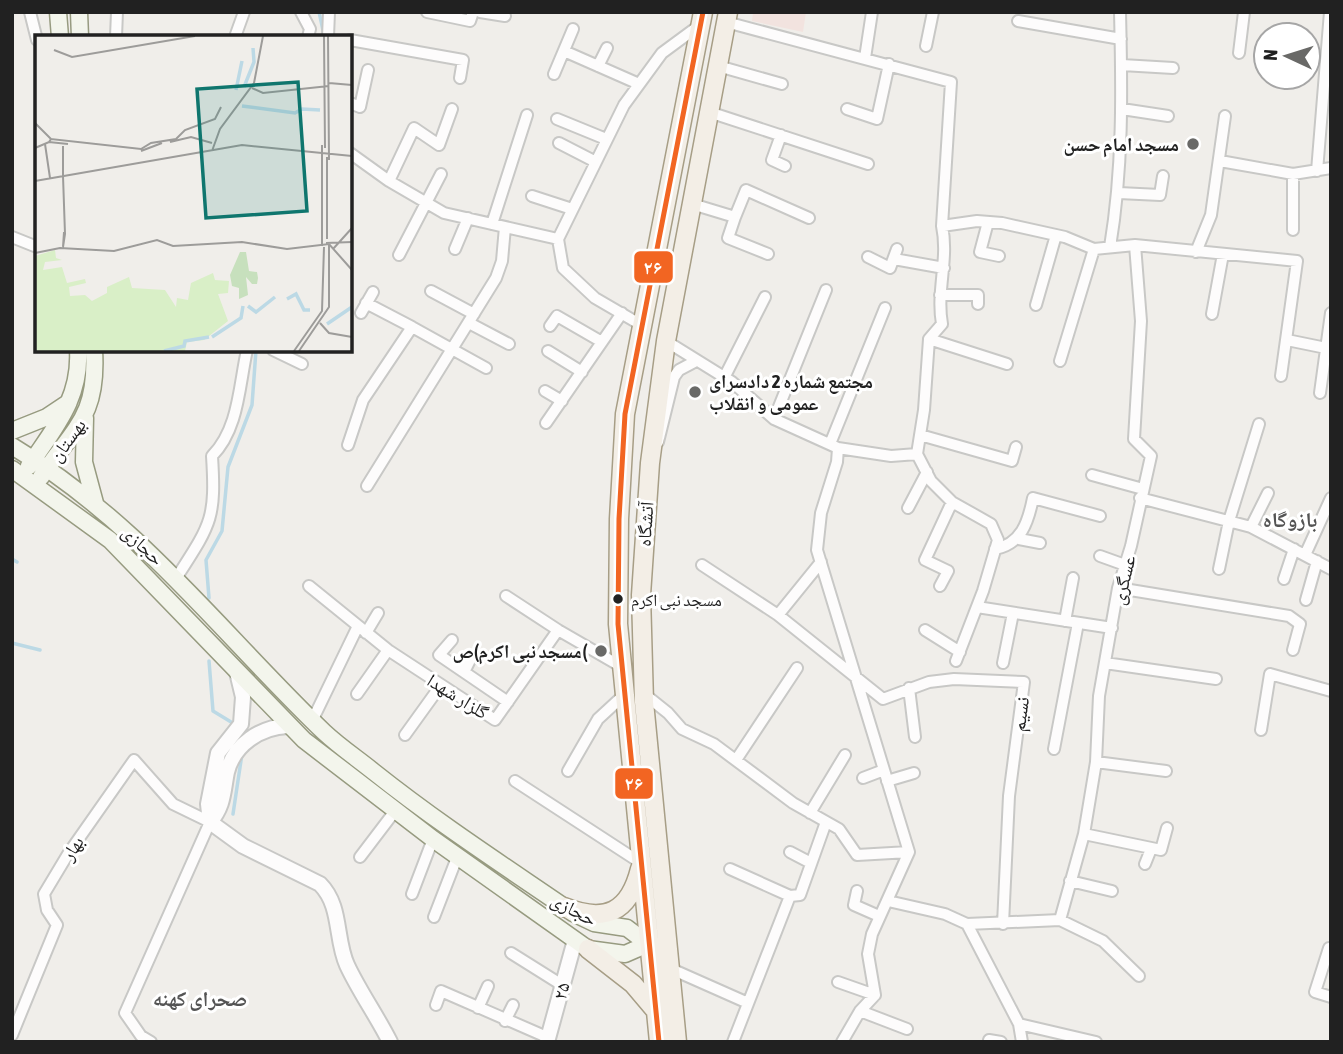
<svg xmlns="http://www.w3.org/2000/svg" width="1343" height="1054" viewBox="0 0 1343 1054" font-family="'Asap Condensed','Noto Naskh Arabic',sans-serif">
<rect width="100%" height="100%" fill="#f0eeea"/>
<!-- commercial -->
<path fill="#f2e3df" d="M753,12h53l-3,20 -51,-11z"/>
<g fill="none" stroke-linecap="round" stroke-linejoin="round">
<!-- stream -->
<path stroke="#bcd9e5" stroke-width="3.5" d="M319,12l5,23
M12,559l5,3
M209,598l-3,-38 16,-29 6,-64 24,-62 4,-55
M12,643l28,7
M209,661l4,50 23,14
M233,814l9,-60"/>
<!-- minor casing -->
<g stroke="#c8c8c6" stroke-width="14">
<path id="minor" d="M30,12l7,28
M301,12l9,17 -2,8
M427,12l43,9 3,-9
M480,12l25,4
M1018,21l103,18
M726,22l225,60 -9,144c7,33 -6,65 0,98l-13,15 -5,71 -7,44
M116,37l1,-25
M235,37l9,-25
M328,37l1,-25
M350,40l113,20 -3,18
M926,46l7,-34
M564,51l75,33
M1239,53l5,-41
M865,58l7,-46
M1122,65l51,3
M598,66l9,-18
M718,66l64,18
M554,74l19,-45
M350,103l10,4 8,-37
M847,109l30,10 12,-55
M1122,109l46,7
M709,112l159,52
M557,119l49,20
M781,135l-9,25 13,6
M559,143l35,18
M350,153l39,28 55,32 114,26 5,29 32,30 48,28
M1220,161l73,13 38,-6
M1317,171l13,-159
M389,181l25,-53 25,17 13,-36
M1119,193l41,2 3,-19
M532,196l40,13
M692,204l43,13 11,-27 63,28
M735,217l-7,21 40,16
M988,222l-8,30 19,4
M492,224l35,-109
M942,226l35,-5 25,2 63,14 29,12 41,-4 162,16 -16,115
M1293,230v-56
M12,237l25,10
M558,239l66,-134 38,-52 38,-28
M1110,247c13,-78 12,-155 10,-235
M455,249l13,-31
M1196,252l15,-37 14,-99
M399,255l42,-81
M868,257l22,11 7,-19
M894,259l50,9
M431,291l43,23
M940,295h38v9
M366,303l46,24
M1036,305l20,-70
M361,313l12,-21
M1212,314l11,-60
M469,323l40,21
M550,326l7,-10 45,26
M929,339l78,25
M1287,340l39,8
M666,341l66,41 42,37 64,29 53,8 26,-2
M273,350l29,14
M548,351l34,21
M1060,361l34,-112
M724,378l41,-81
M545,391l17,10
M1320,393l11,-80
M774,419l52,-129
M546,423l76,-110
M920,435l92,26 4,-14
M658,442l16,-65 5,-7 17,-9
M830,444l55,-136
M348,445l15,-45 49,-73 74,41
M838,448l-1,14 -16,51 -4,37 92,302 -37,82 -4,20 7,41 -15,16 -18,31
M917,454l14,27 21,21 39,22 7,16 -15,51 -27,70
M1092,475l51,14
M367,486l129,-208 6,-17 3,-34
M1140,498l111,29 80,42
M908,508l19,-36
M1251,527l17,-34
M1019,539l21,4
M995,549c26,-5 33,-26 38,-51l67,18
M1305,555l26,-57
M1100,556l25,9
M702,565l76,50 105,84 46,-17 25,-3 70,3 -15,114 -6,128
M1219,569l10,-48 30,-97
M177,577c34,-53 39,-58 35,-121 27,-27 27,-71 35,-106
M1284,579l10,-30
M309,586l79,64 107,70 63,-90 64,37
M940,586l8,-15 -23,-11 27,-58
M1118,588l171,28 11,8 -7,26
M506,596l52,34
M1306,600l11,-39
M977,607l135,21
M778,615l43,-53
M1065,621l8,-43
M925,630l35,22
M366,633l12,-20
M452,640l-13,15 69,47
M1003,663l10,-50
M1105,663l111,16
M464,672l8,-16
M909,688l6,49
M643,693l25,20 14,16 32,15 79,59 46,26 18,26 52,-3
M357,694l31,-44
M313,719l45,-93
M1261,730l9,-56 61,17
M405,735l36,-50
M1054,749l24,-126
M736,760l61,-92
M1096,762l70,9
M568,771l30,-52 26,-24
M863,778l21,-8
M515,781l126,82
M887,781l27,-8
M810,813l35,-58
M1084,834l77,16 6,-22
M790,852l21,11
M360,857l35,-46
M1145,864l6,-15
M730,869l60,27
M1070,881l42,10
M857,891l-3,14 25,11
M412,894l21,-55
M888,901l57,13 22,10 93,-4 43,21 36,35
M434,917l24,-62
M1060,920l24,-86 12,-72 3,-66 19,-108 13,-42 20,-90 -17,-17 7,-118 -6,-76
M967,924l52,100 3,18
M1329,948l-14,44 16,5
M511,953l51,32
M669,968l79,35
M838,982l37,13
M436,1005l5,-14 108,47
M478,1008l10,-22
M860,1011l47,18
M505,1021l8,-16
M1019,1024l77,18
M12,1035l45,-110 -10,-15 -3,-16 24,-40 66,-94 39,44 37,18 -85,191 16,23 10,6
M989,1040l12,2
M733,1042l57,-146 10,-1 26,-73"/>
</g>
<!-- tertiary casing -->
<g stroke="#c8c8c6" stroke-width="18">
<path id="tertiary" d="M210,822l33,24 77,38c22,22 15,55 27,81 12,26 30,51 43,77
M210,822l-2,-18 10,-51 23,-29 2,-27 -6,-25
M210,822c14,-16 13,-30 17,-50 7,-28 34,-45 61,-46
M547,1042l28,-102"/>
</g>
<!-- secondary casing -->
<g stroke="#979b80" stroke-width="19">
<path id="secondary" d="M58,12l2,25
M79,12l1,25
M85,418l-1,44 11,41
M12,431l35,-14 21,-14
M12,446c127,76 208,186 312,286 16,15 34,27 50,40 64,51 132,95 199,141l21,10 33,5 21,16
M29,466c25,-38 52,-67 49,-116
M12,469l98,71 194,200 129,99 155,110 37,5 23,-10
M41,477c34,-50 57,-61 53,-127"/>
</g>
<!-- primary casing -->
<g stroke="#a79e86" stroke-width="21">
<path id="primary" d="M564,907c41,16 65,6 76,-38
M588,949l45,35 22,26
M659,1042l-41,-418 1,-105 6,-105 78,-402
M677,1042l-33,-340 -3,-107 9,-132 16,-122 62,-329"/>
</g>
<!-- minor -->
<use href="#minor" stroke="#fdfcfc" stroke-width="10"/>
<!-- tertiary -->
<use href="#tertiary" stroke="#fdfcfc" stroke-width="14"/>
<!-- secondary -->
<use href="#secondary" stroke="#f3f5ec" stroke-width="16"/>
<!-- primary -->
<use href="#primary" stroke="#f3eee6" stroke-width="18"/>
<!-- bus-1 casing -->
<g stroke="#fff" stroke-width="10">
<path id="bus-1" d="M659,1042l-41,-418 1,-105 6,-105 78,-402"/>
</g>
<!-- bus-1 -->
<use href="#bus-1" stroke="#f26522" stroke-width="5"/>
</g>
<!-- markers -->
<g fill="#696967" stroke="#fff" stroke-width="2.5">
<circle cx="1193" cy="144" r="7"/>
<circle cx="695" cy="392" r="7"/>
<circle cx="601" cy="651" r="7"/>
</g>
<circle fill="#212121" stroke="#fff" stroke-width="2.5" cx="618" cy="599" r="6"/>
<g text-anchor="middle" stroke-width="6" stroke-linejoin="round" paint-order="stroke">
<!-- bus labels -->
<g font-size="17" fill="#212121" stroke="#fff" text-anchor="start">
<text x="631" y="606">مسجد نبی اکرم</text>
</g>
<!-- poi labels -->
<g font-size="19" font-weight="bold" fill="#212121" stroke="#fff" text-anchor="end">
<text x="1179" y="151">مسجد امام حسن</text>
<text x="709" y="388" text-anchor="start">مجتمع شماره 2 دادسرای<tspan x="709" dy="22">عمومی و انقلاب</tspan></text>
<text x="587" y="658">مسجد نبی اکرم)ص(</text>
</g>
<!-- street labels -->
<g font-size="19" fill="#212121" stroke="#fff">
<text transform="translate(67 440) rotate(-54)" y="7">بهستان</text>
<text transform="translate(645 524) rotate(-86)" y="7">آتشگاه</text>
<text transform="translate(143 545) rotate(43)" y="7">حجازی</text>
<text transform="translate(1123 580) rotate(-76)" y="7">عسگری</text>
<text transform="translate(458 696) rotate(32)" y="7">گلزار شهدا</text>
<text transform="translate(1020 714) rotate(-82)" y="7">نسیم</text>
<text transform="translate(72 848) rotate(-57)" y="7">بهار</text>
<text transform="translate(574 909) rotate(28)" y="7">حجازی</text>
<text transform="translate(561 991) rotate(-75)" y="7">۲۵</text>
</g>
<!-- neighbourhood labels -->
<g font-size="21" font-weight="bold" fill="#545454" stroke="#fff">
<text x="1290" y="527">بازوگاه</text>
<text x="200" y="1006">صحرای کهنه</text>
</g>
</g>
<!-- overview -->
<g transform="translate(35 35)">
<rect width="317" height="317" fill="#f0eeea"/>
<path d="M20,215l1,8 6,2 -17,2 -2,8 19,-3 5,16 18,-4 1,4 -17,4 1,9 15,-1 7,6 15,-8v-6l22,-10 3,11 33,2 11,17 1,-9 11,2 3,-17 22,-10 2,7 14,1 -1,12 -10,1 10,27 -24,19 -17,2 -2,9h-150v-95z" fill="#d9efc7"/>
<path d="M205,217h6l3,19 8,1 1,6 -1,6h-5l-6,-7 2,18 -9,4v-11l-7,-2 -2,-11z" fill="#c7e0bd"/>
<path fill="none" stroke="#bcd9e5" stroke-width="3.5" d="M209,52l10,-25 -1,-14M201,55l6,-29M207,71l53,7 7,-4 18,1M252,264l9,-5 8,16h6M213,271l8,6 19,-15M292,289l25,-17M177,302l29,-19 2,-12M129,316l20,-5 1,-5 24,-4"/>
<path fill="none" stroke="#9d9c9a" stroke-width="2" d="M289,1l1,112M293,1l1,124M19,15l18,7 123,-21M294,48l23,2M217,53l11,5 66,-7M0,88l16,16M14,107l2,-3 90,10 10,-6 25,-4 9,-9 30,-11 6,-12M135,107l21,-5 21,6M10,109l5,34M287,110v101M0,113l14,-6 19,2M106,116l21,-8M177,116l8,-22 34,-46 9,-47M28,141v-30M28,141l2,58 -2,13 1,-15M0,146l207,-36 110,11M292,204v-82M291,208l26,-1M298,214l19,-21M0,218l25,-5 54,3 43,-11 16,6 69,-4 45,7 42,-5 23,26M285,288l9,10 23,4M259,316l28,-40 2,-64M264,316l30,-44v-63"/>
<path fill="#0f766e" fill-opacity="0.15" stroke="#0f766e" stroke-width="3.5" d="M263,47l9,129 -101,7 -9,-129z"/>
<rect width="317" height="317" fill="none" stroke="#212121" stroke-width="3.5"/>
</g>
<g stroke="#fff" stroke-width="2.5">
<rect x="633" y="250" width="41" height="34" rx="7" fill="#f26522"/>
<rect x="614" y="767" width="40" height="33" rx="7" fill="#f26522"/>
</g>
<g font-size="19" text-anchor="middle" font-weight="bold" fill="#fff">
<text x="653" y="274">۲۶</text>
<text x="634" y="790">۲۶</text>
</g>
<!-- border -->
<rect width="1343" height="1054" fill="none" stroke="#212121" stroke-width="28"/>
<!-- north arrow -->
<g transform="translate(1287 56) rotate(274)"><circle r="33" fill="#ffffff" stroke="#a6a6a6" stroke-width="2"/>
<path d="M0-5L12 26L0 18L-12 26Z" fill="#696967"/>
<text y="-10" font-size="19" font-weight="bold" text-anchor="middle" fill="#212121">N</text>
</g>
</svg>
